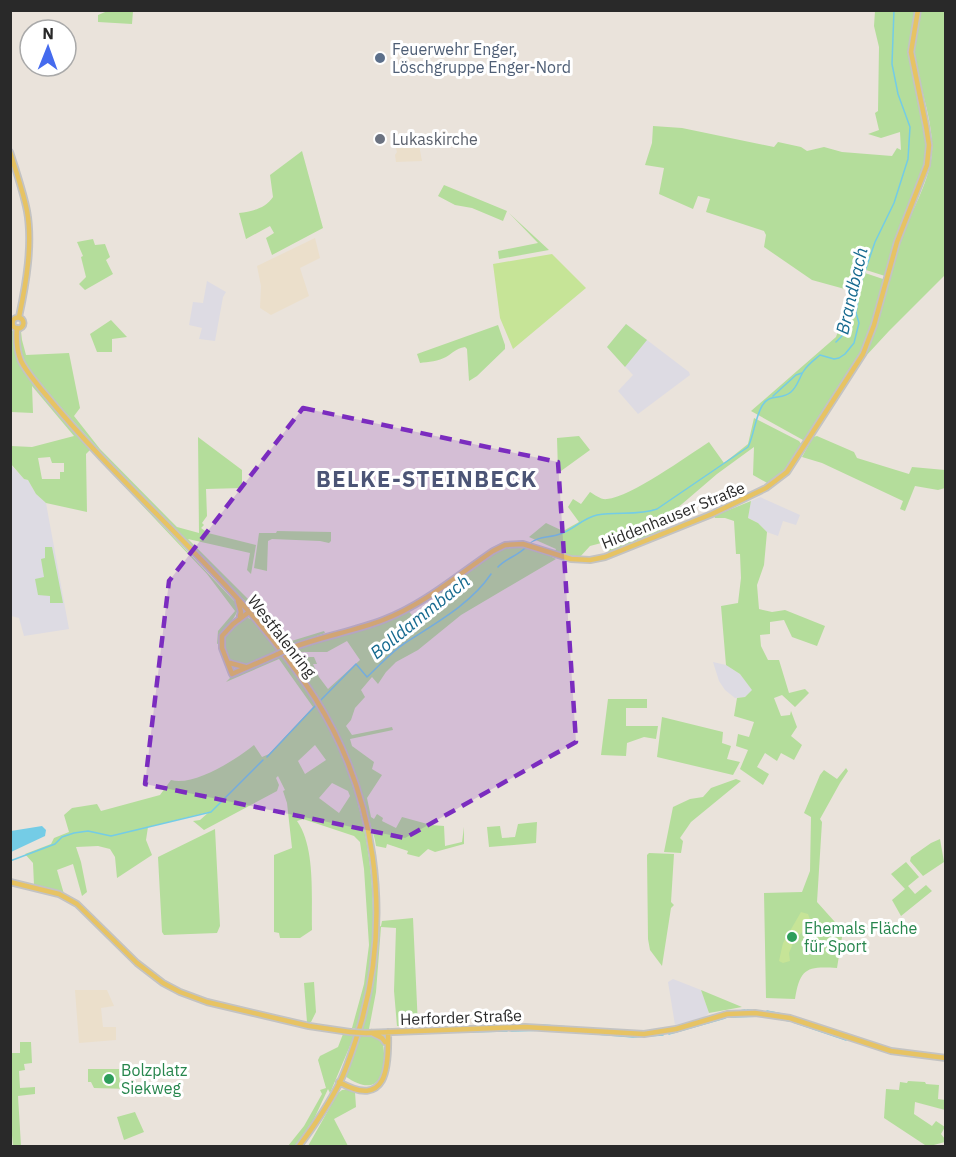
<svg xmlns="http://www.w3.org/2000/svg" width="956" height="1157" viewBox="0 0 956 1157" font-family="'IBM Plex Sans',sans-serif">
<rect width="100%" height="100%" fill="#eae3db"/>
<!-- industrial -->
<path fill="#dddbe3" d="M207,281l19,11 -3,5 -8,44 -16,-2 3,-11 -13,-3 4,-23 10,1z
M626,324l63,48 1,3 -52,39 -20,-23 15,-16 -26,-28z
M10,464l14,15 4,1 8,14 10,9 23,126 -45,7 -5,-18 -8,-2z
M760,497l40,18 -4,10 -13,-4 -5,15 -11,-4 -9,-9 -10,-5 3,-17z
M713,662l13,3 14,9 13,16 -8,7 -10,1 -10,-8 -6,-9z
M673,979l28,11 8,23 -4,4 -30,8 -7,-43z"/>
<!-- education -->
<path fill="#ebdfcb" d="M417,134l5,27 -26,1 -1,-7 2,-3 -3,-10z
M315,238l5,20 -20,10 9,28 -38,19 -11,-7 1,-22 -4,-20z
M75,990h32l7,16 -13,2 2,19h13v13l-37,3z"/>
<!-- green -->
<path fill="#b4dd9b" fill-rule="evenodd" d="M110,10l23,1 -1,13 -34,-2v-7z
M875,11h41l-7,46 15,66 3,23 -2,20 -40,110 -19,-6 -1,3 18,6 1,4 -16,56 -7,16 -53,82 -5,3 -52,-29 85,-74 16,-46 -40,-11 -48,-33 2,-12 -2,-4 -58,-19 4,-13 -12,-3 -5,13 -34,-15 5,-26 -19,-3 7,-22 1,-17 29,2 92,19 4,-5 23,5 6,4 17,-4 18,5 50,4 5,-8 4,2 -1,-18 -19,6 -13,-4 11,-4 -4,-17 3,-2 1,-64 -5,-21z
M921,11h24v264l-56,56 -24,26c17,-40 24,-83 38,-123 10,-26 27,-54 29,-82 2,-26 -12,-68 -19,-94l1,-11z
M302,151l21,77 -51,27 -6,-17 8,-5 -4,-7 -24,13 -7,-26c13,-2 26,-4 34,-16l-3,-22z
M444,185l63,26 -4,10 -31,-13 -17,-3 -17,-9z
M509,213l40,37 -50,9 -1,-8 40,-8z
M93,239l2,6 10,-1 5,13 -4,3 7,14 -28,16 -6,-6 7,-7 -5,-20 2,-1 -6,-14z
M111,320l16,17 -15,2v13h-15l-7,-18z
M626,324l21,16 -22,27 -18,-20z
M498,325l7,20v4l-28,27 -8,5 -2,-32 -2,-2c-10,2 -12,6 -19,10 -7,4 -18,5 -26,6l-3,-9z
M10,329l4,3 1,19 4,13 17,23 44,51 156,165 2,6c-4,14 -17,19 -19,34l-2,1 1,-13 17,-20 -28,-37 -117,-124 -4,4 1,58 -41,-9 -10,-9 -8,-14 -4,-1 -13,-15v-18l21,1 42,-11 -42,-50 1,27 -22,-1zM50,457l2,6h12v9h-4v7h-18l-4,-21z
M21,331l1,9 4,15 43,-2 11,55 -6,8 26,33 67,68 10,10 22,6 -1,-96 44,33v18l-36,1 1,27 -5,7 2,2 -3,3 7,5 48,12 -5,29 -4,-4 3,-17 -62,-14 63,63 34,41 39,-12 1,2 -42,15 -37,-46 -125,-128 -84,-93 -15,-23 -4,-13v-12z
M754,418l45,23 3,4 -14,23 -19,16 -16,-9 1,-28 -37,27 -49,42 -11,6 4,11 -52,20 -4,-11 -15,4 -11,12 -24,-7 1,-2 -27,-12 17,-14 17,8 16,-9 -11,-15 5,-8 8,5 9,-12c5,3 11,8 17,7 24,-2 80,-43 102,-57l15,21 24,-19z
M579,436l11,14 -29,21h-3l-1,-33z
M817,436l37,16 3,6 52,16 3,-7 33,3v18l-7,2 -23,-4 -10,25 -5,-2 3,-8 -81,-38 -20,-6 11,-20z
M751,501l-3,17 10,5 9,9 -3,33 -7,20 2,24 13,3 13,-2 40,16 -8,20 -25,-9 -8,-17 -14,2v12l-10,1 1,11 7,14h11l10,33 16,-4 4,4 -14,14 -13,-12 -8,3 7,18 9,-1 1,-4 6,16 -6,9 11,9 -8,15 -13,-7 -4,8 -12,-8 -8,14 12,7 -6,11 -23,-16 8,-19 -12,-4 2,-12 11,3 5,-15 -20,-6 3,-18 8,-1 7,-7 -12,-16 -14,-9 -5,-59 17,-3 3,-25 -1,-24h-4l-2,-33 -9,-3h-10l-1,-2z
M277,531l54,1v9l-2,2 -9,-2 -48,-2 -4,2 -1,30 -13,-3 5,-35h17z
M509,546l25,2 22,11 -95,56 -43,35 -22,12 -10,10 -8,12 -6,-7 -11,13 4,7 -10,11 -4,12 -5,6 6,9 40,-8 1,3 -43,9 2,7 22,16 -2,7 10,6 -15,23 4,19 3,2 3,-5 6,4 -1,3 14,7 6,-11 29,8 13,1 1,20 17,-4 2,-15v17l-29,8 -7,-3 -9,8 -12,-3 1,-3 -21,-7 -1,4 -10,-2c-1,-9 -5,-18 -7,-27 -17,-63 -44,-114 -83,-166l21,-9 64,-17 37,-17 9,12 20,-14 -2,-15 59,-41zM347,641l13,19 -32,29 -9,-12 -6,-13h4l-3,-7h-8l-1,3 -5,1 -5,-6 6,-3h26z
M45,547h7l11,56h-13v-7l-12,-1 -3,-16 9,-2 -3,-18 4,-1z
M246,617l7,3 25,30c-11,5 -25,15 -36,15 -13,1 -22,-19 -17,-29 4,-9 14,-14 21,-19z
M280,654c64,76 95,173 93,272h2l-7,60 -11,43 -5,-1 12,-44 5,-39 -5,-76 -4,-27 -6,-6 -51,-17 -6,2c19,27 14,77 15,109l-12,8h-20l-1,-5 -5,-1v-77l18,-7 -5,-45 -4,-12 2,-1 -7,-14 -2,2 3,7 -2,6 -73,39 -11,-9 7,-1 9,-8 -61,15 -2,13 6,15 -35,23 -2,-21 -5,-8 -12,-3 -22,1 5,15 6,30 -5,4 -9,-32 -16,6 7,24 -30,-9 -1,-22 -8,-9 26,-10 3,-6 15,-6 -5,-17 8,-7 25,-4 4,7 59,-16 11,-15c22,7 66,-21 83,-35l8,12 7,-3 44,-47 -34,-48 -53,23 4,-4zM315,745l11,15 -21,14 -7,-13zM332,783l16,8 2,5 -11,17 -20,-15z
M608,699h39v9h-21v18h32l-2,13 -12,-2 -17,6 -1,13 -25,-1z
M662,717l61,15 -1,11 9,3 -4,13 13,3 -7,13 -76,-18z
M846,768l2,3 -8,12 -20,36 2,3 -5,80 26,29 -6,37c-30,-2 -37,0 -42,31l-29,-1 -2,-105 38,-1 8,-21 1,-54 -7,-4 16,-38 4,-5 13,9z
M736,779l5,2 -50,41 -11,16 3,3 -2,12 -17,-1 9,-45 17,-8 13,-2 8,-9z
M537,822l-1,21 -47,4 -2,-20 13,-1 2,12 13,-1 3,-13z
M215,829l5,97 -3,7 -53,2 -2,-3 -4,-75z
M940,839l4,23 -21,14 -13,-15 1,-4 20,-14z
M649,853l25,1 -3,48 3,3 -3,3 -9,58 -12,-16 -2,-11 -1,-84z
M906,862l13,15 -11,9 7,8 11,-9 6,6 -31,25 -9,-16 13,-11 -14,-15z
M413,918l5,108h-21l-3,-35 2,-63 -15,-1 -5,65 -7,37 -8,1 13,-51 5,-52 2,-1 1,-5z
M314,982l2,30 -5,10h-4l-3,-39z
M701,990l41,17 -33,6z
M343,1034h12l-25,59 -2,-4 -14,30 -19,27h-7l16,-20 18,-32 -2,-4 6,-2 -8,-28 2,-4 18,-9z
M360,1034c8,1 19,2 23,10 5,32 -6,55 -38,32z
M20,1042h11l1,21 -8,1 1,6 -6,1 1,17 15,-1v7l-17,2 3,50h-8l-2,-21v-72h9z
M88,1069h31l1,16 13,2 -4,2 -35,-1 -3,-6h-3z
M908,1081l17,1 1,2 13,1 -1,14 7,1v10l-30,-8 -1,12 18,12 4,-5 9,6 -4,7 4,5v3l-15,4 -5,-1 -41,-27 2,-29 13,1 1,-8 7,1z
M348,1089l7,3 1,15 -22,12 14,27h-40l30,-53 4,-3z
M135,1112l9,20 -20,8 -7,-23z"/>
<!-- pitch -->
<path fill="#c6e497" d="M552,254l34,34 -73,61 -13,-31 -7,-54z
M801,912l7,2 3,8 -17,19 -5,12 1,8 -7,2 -4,-2 4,-18z"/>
<!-- water -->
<path fill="#74cce6" d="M42,826l4,4 -1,6 -34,16v-21z"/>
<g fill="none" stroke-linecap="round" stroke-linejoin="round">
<!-- stream -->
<path stroke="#74cce6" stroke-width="1.5" d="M861,283l14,-41 19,-39 14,-44 2,-32 -12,-33 -6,-30 2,-54
M836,342l6,-6 16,-48
M773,396l23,-21 6,-2
M529,544c9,-8 20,-6 31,-10 13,-4 23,-16 37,-19 20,-4 41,1 60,-6l91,-62c6,-12 7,-29 14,-41 8,-14 19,-5 29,-14 6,-5 8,-13 12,-20 4,-7 11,-12 17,-17l14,4 5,-1 6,-4 9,-11 5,-20 -3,-10 4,-25
M498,567c8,-9 20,-11 28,-20
M319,702l37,-38 11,13c12,-11 24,-25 38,-34 29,-19 66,-39 86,-69
M267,757l49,-52
M10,861l45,-17 7,-7 12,-4 14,-2 23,5 100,-24 52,-52
M747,1010l15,1
M767,1011l20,4
M710,1016l35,-6
M731,1017l32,-1
M773,1018l17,3
M793,1022l53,18
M527,1025h12
M541,1025l71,5
M466,1027l48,-2
M511,1031l35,-1
M634,1031h16
M466,1032l41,-1
M572,1032l61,5 30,-2
M669,1034l56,-16
M937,1055h9"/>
<!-- major casing -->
<g stroke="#c3c3c3" stroke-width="8">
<path id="major" d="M10,152c6,19 13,39 17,59 6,33 -1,73 -8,106
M12.5 323a5.5 5.5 0 1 1 11 0a5.5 5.5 0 1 1-11 0Z
M17,328c-1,11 0,23 4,33 5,10 13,19 20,28 19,23 39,46 60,68 74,78 156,151 214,241 61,97 77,216 46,325 -6,20 -12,40 -21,59 -11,22 -26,44 -41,64
M238,601l3,11 -1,4
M249,612l-16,12 -11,12v12l10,26 46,-20
M286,650c32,-13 66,-18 97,-30 40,-15 75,-45 110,-69l12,-6 18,-1 48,15 19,1 15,-3 107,-43 54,-26 21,-16 76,-118 11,-29 23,-83 30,-77 2,-20 -3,-19 -15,-74 7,-42
M230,663l15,4
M10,882l49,12 18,10 60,59 26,20 17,9 27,10 102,24 41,6
M366,1033l159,-6 119,7 32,-5 51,-15 28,-1 35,5 101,33 55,7
M372,1033l10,5 3,4
M339,1082c48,27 50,-14 49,-50"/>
</g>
<!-- major -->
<use href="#major" stroke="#e7c363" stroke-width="4.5"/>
<!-- major-bridge casing -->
<g stroke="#c3c3c3" stroke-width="8" stroke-linecap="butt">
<path id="major-bridge" d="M278,654l8,-4
M350,1032l16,1"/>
</g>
<!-- major-bridge -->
<use href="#major-bridge" stroke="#e7c363" stroke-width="4.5"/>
</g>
<!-- marked area -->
<path fill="#7b2cbf" fill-opacity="0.2" stroke="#7b2cbf" stroke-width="4.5" stroke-dasharray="12 8" stroke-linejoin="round" d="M303,408l255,54 18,280 -171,96 -260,-54 24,-203z"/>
<!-- markers -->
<circle fill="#5c6f8a" stroke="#fff" stroke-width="2" cx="380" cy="58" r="6"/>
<circle fill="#6b7280" stroke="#fff" stroke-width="2" cx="380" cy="139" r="6"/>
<g fill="#2e9e5b" stroke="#fff" stroke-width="2">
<circle cx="792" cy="937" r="6"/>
<circle cx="109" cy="1079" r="6"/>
</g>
<g text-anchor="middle" stroke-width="6" stroke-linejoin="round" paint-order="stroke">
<!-- service labels -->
<g font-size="16" fill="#4e5e75" stroke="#fff" text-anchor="start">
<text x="392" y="55">Feuerwehr Enger,<tspan x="392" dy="18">Löschgruppe Enger-Nord</tspan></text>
</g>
<!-- worship labels -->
<g font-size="16" fill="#5b616d" stroke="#fff" text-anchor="start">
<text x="392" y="145">Lukaskirche</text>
</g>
<!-- street labels -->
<g font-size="16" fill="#292929" stroke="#fff">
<text transform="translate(673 515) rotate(-22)" y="6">Hiddenhauser Straße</text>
<text transform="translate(282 636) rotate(52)" y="6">Westfalenring</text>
<text transform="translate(461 1017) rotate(-2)" y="6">Herforder Straße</text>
</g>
<!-- leisure labels -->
<g font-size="16" fill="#27864d" stroke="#fff" text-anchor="start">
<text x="804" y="934">Ehemals Fläche<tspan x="804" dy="18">für Sport</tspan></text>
<text x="121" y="1076">Bolzplatz<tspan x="121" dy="18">Siekweg</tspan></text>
</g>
<!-- water labels -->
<g font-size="18" font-style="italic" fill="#166a8f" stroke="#fff">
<text transform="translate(852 291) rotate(-77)" y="6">Brandbach</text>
<text transform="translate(420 617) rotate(-39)" y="6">Bolldammbach</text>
</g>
<!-- district labels -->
<g font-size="22" font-weight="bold" letter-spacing="1.5" fill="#4c5576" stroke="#fff">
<text x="427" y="487">BELKE-STEINBECK</text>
</g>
</g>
<!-- border -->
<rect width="956" height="1157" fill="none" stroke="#292929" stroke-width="24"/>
<!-- north arrow -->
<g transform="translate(48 48) rotate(1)"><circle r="28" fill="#ffffff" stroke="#a9a9a9" stroke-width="1.5"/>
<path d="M0-4.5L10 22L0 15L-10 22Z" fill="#456bee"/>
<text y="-9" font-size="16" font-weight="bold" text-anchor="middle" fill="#292929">N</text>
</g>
</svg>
